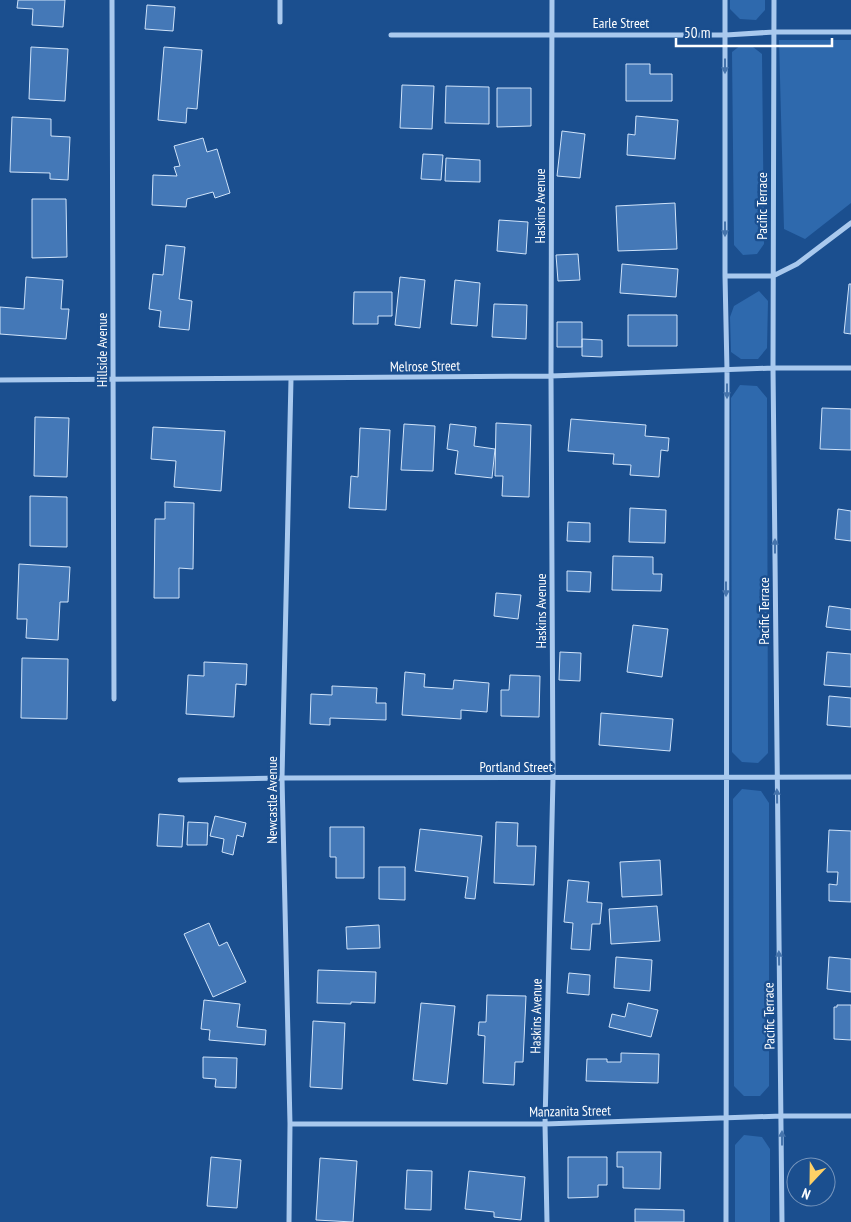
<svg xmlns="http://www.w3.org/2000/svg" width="851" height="1222" viewBox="0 0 851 1222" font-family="'PT Sans Narrow',sans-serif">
<rect width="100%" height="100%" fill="#1b4f8f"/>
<!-- green -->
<path fill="#2e69ad" d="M730,0h35v10l-9,10 -16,-1 -10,-10z
M779,40h72v163l-46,36 -21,-10z
M741,45l12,2 9,7 2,190 -7,10 -14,1 -9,-10 -2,-193z
M759,291l9,10 -1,47 -9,11h-17l-10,-7 -1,-35 4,-11z
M740,385l17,1 10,12 1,355 -10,10 -16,-1 -10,-10 -1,-354z
M742,789l19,2 8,12v283l-9,10h-16l-10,-10 -1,-287z
M744,1135l18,2 8,12v73h-35v-77z"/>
<!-- building -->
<path fill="#4478b7" stroke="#cfe3fa" d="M18,0h47l-2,27 -31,-2 1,-16 -16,-1z
M147,5l28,2 -2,24 -28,-2z
M31,47l37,2 -3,52 -36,-2z
M164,47l38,3 -5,59 -10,-1 -1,15 -28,-3z
M626,64h24v10h22v27h-46z
M402,85l32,1 -2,43 -32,-1z
M446,86l43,1v37l-44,-1z
M497,88h34v38l-34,1z
M636,116l42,4 -3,39 -48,-4 1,-21 7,1z
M12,117l39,2v17l19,1 -2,43 -18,-1v-6l-40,-1z
M562,131l23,3 -5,44 -23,-2z
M203,138l4,14 10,-3 13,44 -15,5 -2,-6 -26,7 -1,8 -34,-2 1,-30 24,1 -3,-9 6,-1 -6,-20z
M423,154l20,1 -2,25 -20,-1z
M446,158l34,2v22l-35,-1z
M32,199h34l1,58 -35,1z
M675,203l2,46 -59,2 -2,-45z
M499,220l29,2 -2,32 -29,-3z
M166,245l19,2 -6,52 13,2 -3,29 -30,-3 2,-16 -12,-2 4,-35 10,1z
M578,254l2,26 -22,1 -2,-26z
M622,264l56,5 -2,28 -56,-4z
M26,277l37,3 -2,29h8l-3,30 -66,-5v-27l24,2z
M400,277l25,3 -5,48 -25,-3z
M455,280l25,3 -3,43 -26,-2z
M849,284h2v50l-7,-1z
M354,292h38v24h-14v8h-25z
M494,304l33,1 -1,34 -34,-2z
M628,315h49v31h-49z
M557,322h25v25h-25z
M582,339l20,1v17l-20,-1z
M822,408l29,1v41l-31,-1z
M35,417l34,1 -2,59 -33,-1z
M571,419l75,6 -1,11 24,2 -1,13 -7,-1 -2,27 -29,-2 1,-10 -18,-1 1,-10 -46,-3z
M496,423l35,2 -2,72 -27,-1 1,-20h-8z
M404,424l31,2 -2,45 -32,-1z
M450,424l26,3 -2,19 21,3 -3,29 -37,-4 3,-23 -11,-2z
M153,427l72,4 -4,60 -47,-4 2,-26 -25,-2z
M360,428l30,2 -4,80 -37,-2 2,-32 7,1z
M30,496l37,1v50l-37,-1z
M165,502l29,1 -1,66 -14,-1v30h-25l1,-79h10z
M630,508l36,2 -1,33 -36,-1z
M838,509l13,2v30l-16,-2z
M568,522l22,1v19l-23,-1z
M613,556l40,1v17h9l-1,17 -49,-1z
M19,564l51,3 -2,35h-8l-2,38 -32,-2 1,-19h-10z
M567,571l24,1 -1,20 -23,-1z
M496,593l25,2 -3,24 -24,-3z
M829,606l22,3v21l-25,-3z
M633,625l35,4 -6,48 -35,-5z
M560,652l21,1 -1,28 -21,-1z
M827,652l24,2v33l-27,-2z
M22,658l46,1 -1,60 -46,-1z
M204,662l43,2 -1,21 -10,-1 -2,33 -48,-3 2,-39 16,1z
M405,672l20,2 -1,13 29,2 1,-9 35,3 -2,29 -26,-2v9l-59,-4z
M510,675l30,1 -1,41 -38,-1v-26h8z
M332,686l45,2 -1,15h10v17l-56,-2v7l-20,-1 1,-30 21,1z
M829,696l22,2v29l-24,-2z
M601,713l72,6 -3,32 -71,-6z
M159,814l25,2 -2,31 -25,-1z
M215,816l31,7 -3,14 -6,-2 -4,20 -11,-3 2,-13 -14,-3z
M188,822l20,1 -1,22h-20z
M496,822l22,1 -1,23h19l-2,39 -40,-2z
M330,827h34v51h-28v-21h-6z
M420,829l62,7 -7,63 -10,-1 3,-21 -53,-6z
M829,830l22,1v71l-22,-1v-17l8,1 1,-13h-11z
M660,860l2,35 -40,2 -2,-35z
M379,867h26v33l-26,-1z
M568,880l21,2 -2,20 15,1 -2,21h-8l-2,26 -19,-1 2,-26 -9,-1z
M657,906l3,35 -49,3 -2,-35z
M209,923l10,23 8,-4 19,40 -33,15 -29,-63z
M379,925l1,23 -33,1 -1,-22z
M616,957l36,3 -2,31 -36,-3z
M829,957l22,2v33l-24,-3z
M318,970l58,2 -1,31 -24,-1v2l-34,-1z
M569,973l21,2 -1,20 -22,-2z
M487,995l39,1 -3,66h-8l-1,23 -31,-2 2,-47 -7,-1 1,-13h7z
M204,1000l36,4 -3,23 29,3 -1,15 -56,-5 1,-10 -9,-1z
M421,1003l34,3 -8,78 -34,-4z
M628,1003l30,7 -7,27 -42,-10 3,-13 13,3z
M837,1005h14v35l-17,-1v-32h3z
M313,1021l32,2 -3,66 -32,-2z
M621,1053l38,1 -1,29 -72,-2 1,-22h20v3h14z
M203,1057l34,1 -1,30 -21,-1 1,-8 -13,-1z
M617,1152h44l-1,37 -37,-1v-21h-6z
M211,1157l30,3 -4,48 -30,-2z
M568,1157h39v28h-9v12l-30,1z
M320,1158l37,3 -4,61 -37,-2z
M407,1170l25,1 -1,39 -26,-1z
M469,1171l56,6 -4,43 -27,-3v-5l-29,-3z
M635,1209l49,1v12h-49z"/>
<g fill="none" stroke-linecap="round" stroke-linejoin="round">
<!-- street -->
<path stroke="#a9c9ee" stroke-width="5" d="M112,0l2,699
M725,0v276l2,94 -1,852
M774,0l-1,368 9,854
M280,22v-22
M391,35h335l48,-3h77
M725,276h48l24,-12 54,-41
M0,380l551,-4 222,-8h78
M180,780l102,-2 569,-1
M290,1124h255l237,-8h69
M289,1222l1,-98 -8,-346 9,-399
M547,1222l-2,-98 8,-346 -2,-402 1,-376"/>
</g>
<!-- one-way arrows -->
<defs><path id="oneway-solid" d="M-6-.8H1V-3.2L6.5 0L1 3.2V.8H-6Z" transform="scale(1.25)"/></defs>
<g fill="#4674ac">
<use href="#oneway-solid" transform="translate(725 66) rotate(90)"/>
<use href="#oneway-solid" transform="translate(725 229) rotate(90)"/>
<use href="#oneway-solid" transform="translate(727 391) rotate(90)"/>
<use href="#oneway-solid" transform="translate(775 546) rotate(-90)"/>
<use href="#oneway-solid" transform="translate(726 589) rotate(90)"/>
<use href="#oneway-solid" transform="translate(777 796) rotate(-91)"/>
<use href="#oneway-solid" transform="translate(779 958) rotate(-91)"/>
<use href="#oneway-solid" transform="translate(782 1138) rotate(-90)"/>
</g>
<g text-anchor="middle" stroke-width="5" stroke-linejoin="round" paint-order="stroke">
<!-- street labels -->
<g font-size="14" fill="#fff" stroke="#1b4f8f">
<text x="621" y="28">Earle Street</text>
<text transform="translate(540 206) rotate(-90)" y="5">Haskins Avenue</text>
<text transform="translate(762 206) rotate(-90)" y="5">Pacific Terrace</text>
<text transform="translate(102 350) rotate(-90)" y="5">Hillside Avenue</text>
<text transform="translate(425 366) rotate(-1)" y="5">Melrose Street</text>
<text transform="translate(541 611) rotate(-90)" y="5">Haskins Avenue</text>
<text transform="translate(764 611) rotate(-90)" y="5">Pacific Terrace</text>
<text x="516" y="772">Portland Street</text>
<text transform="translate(272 800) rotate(-90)" y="5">Newcastle Avenue</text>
<text transform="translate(536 1016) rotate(-89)" y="5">Haskins Avenue</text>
<text transform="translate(769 1016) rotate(-91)" y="5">Pacific Terrace</text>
<text transform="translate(570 1111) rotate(-1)" y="5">Manzanita Street</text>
</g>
</g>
<!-- north arrow -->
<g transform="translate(811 1182) rotate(202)"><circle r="24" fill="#1b4f8f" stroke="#7695bc"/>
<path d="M0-4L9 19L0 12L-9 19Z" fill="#ffd166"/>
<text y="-8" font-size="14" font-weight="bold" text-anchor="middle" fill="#ffffff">N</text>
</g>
<!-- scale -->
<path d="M676 38v8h156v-8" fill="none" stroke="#ffffff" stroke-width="2.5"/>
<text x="684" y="38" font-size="15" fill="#ffffff" stroke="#1b4f8f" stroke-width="4" paint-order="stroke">50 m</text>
</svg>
